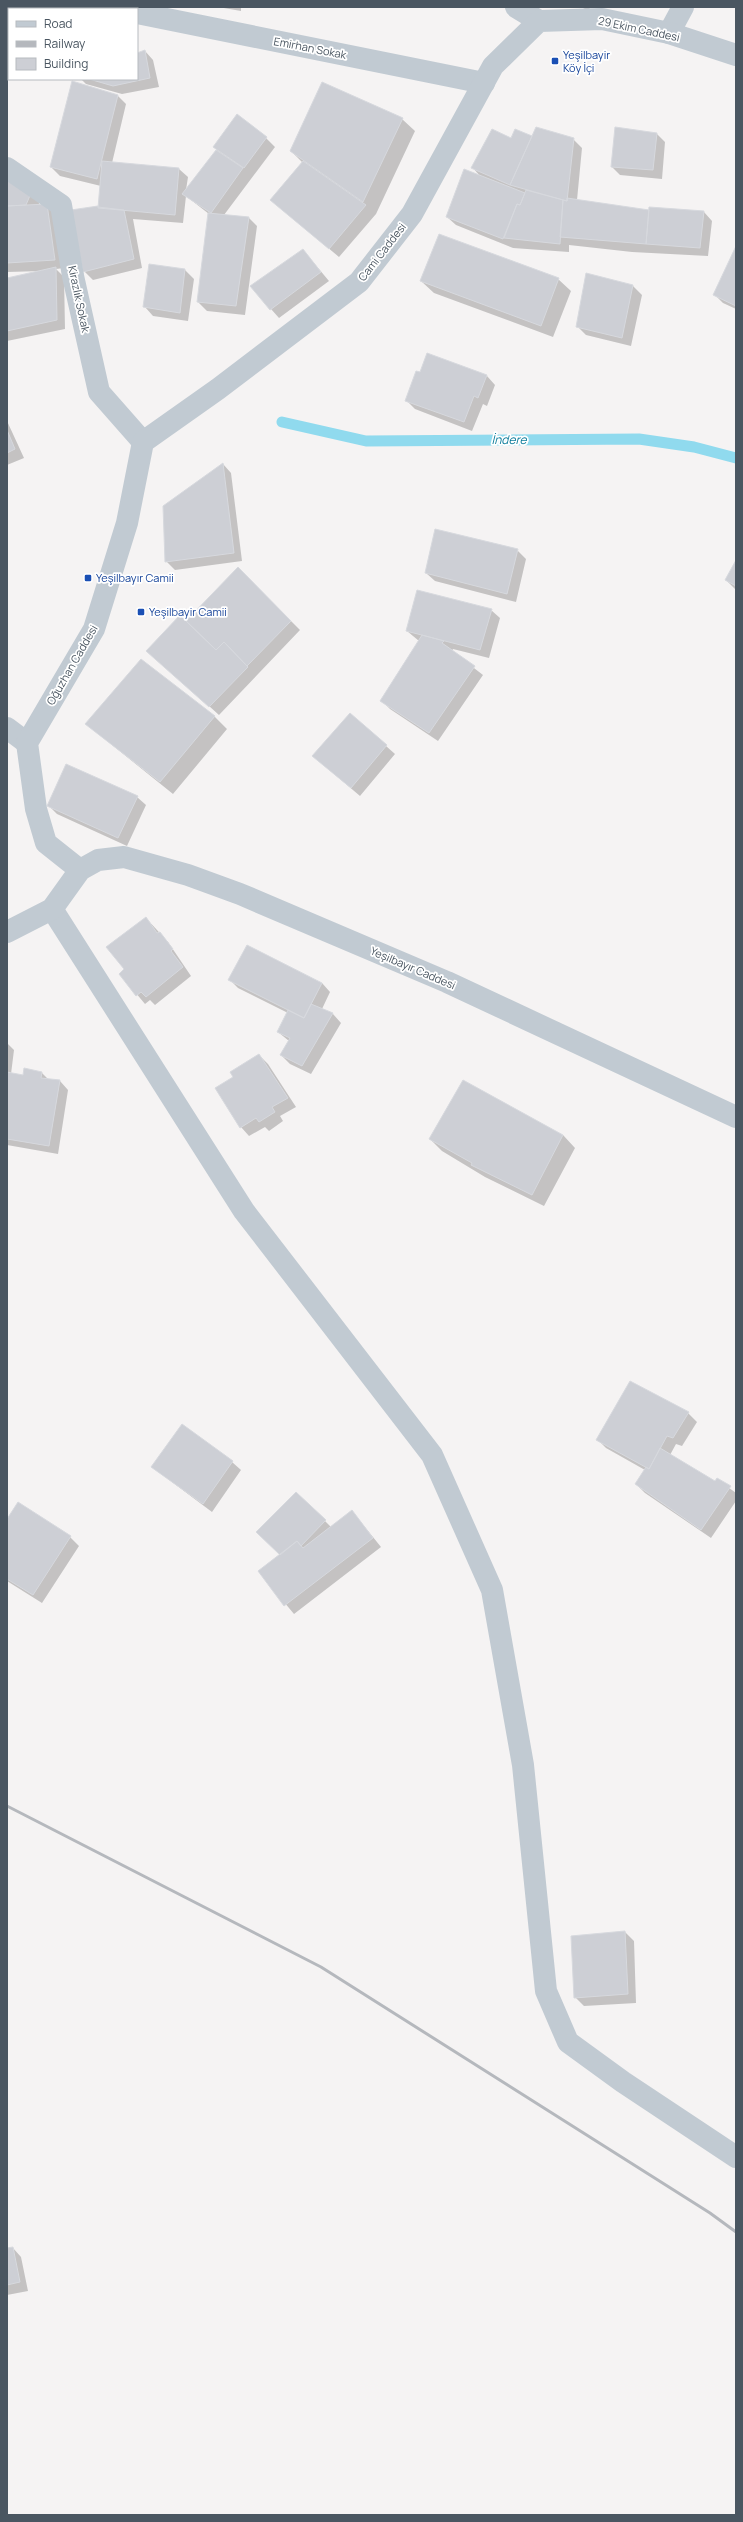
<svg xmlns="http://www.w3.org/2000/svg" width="743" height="2522" viewBox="0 0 743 2522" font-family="Manrope,sans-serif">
<rect width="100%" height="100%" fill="#f5f3f3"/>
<!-- shadow -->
<path fill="#0003" d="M218,7h23v4z
M581,7h9l-1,4z
M145,51l8,9 6,27 -37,7 -36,-10 -5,-5h56v-25z
M118,96l8,8 -14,59 67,6 9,8 -2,13 31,-40 -3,-3 52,-9 9,9 -51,68 24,2 9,9 -12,89 -38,-4 -9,-9 11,-88 -23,-18 -3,27 -50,-4 9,49 -49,12 -9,-9 -12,-60 27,-5 2,-20 -41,-10 -9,-9z
M402,119l13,12 -39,83 -37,43 -68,-57 32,-37 -12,-12z
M656,133l9,9 -3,37 -42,-4 -8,-8z
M532,138l41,1 9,9 -5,52 73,11 54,1 8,9 -4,35 -76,-4 -63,-7v7l-56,-4 -57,-23 -9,-8 34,-40 -9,-10 40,-27z
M7,177l35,19 -4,10h9l8,8 9,54 -8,1 8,8 1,52 -58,12v-62l36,-8 -36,1z
M736,249v60l-13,-6 -9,-9z
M303,250l26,31 -50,37 -8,-9z
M150,265l35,5 9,9 -6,42 -35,-5 -8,-9z
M558,279l13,12 -18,46 -119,-44 -13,-12z
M633,286l9,9 -11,51 -45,-11 -9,-9z
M487,376l8,9 -8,21 -4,-2 -11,27 -57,-22 -9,-9z
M7,421l17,37 -17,7z
M223,464l8,9 11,88 -67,9 -9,-9z
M517,550l9,9 -10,43 -81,-21 -9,-8z
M736,562v28l-10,-10z
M238,568l62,62 -81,85 -62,-56 29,-37z
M491,610l9,8 -11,40 -36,-9 -1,2 31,24 -45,66 -48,-32 -8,-8 37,-60 -12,-10z
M141,660l74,57 12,12 -54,65 -87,-70z
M350,714l45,40 -35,42 -47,-40z
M137,797l9,8 -19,41 -70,-32 -9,-9z
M146,918l22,24 23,34 -36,29 -5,-5 -5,4 -25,-30 6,-5z
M230,980l92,3 8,9 -8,17 11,5 8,9 -30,51 -21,-10 -9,-9 8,-14 -11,-9 10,-19 -50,-25z
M7,1043l7,7 -3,24 13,2 18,-3 7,7 11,1 8,9 -10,64 -51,-9z
M259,1055l9,9 28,43 -16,9 3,5 -14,10 -4,-4 -16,9 -8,-9 -7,-49z
M563,1135l12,13 -31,58 -59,-29 -43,-26 -12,-12z
M688,1413l9,9 -15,24 -6,-2 -6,11 45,27 2,-3 19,14v8l-25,37 -66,-45 -9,-9 9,-14 -39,-22 -8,-8z
M232,1462l9,8 -29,42 -60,-45z
M18,1504l52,33 9,9 -37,57 -35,-22v-60z
M352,1511l29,36 -87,67 -35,-42 66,-51 6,6z
M625,1932l9,9 2,62 -52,3 -9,-9z
M13,2248l8,9 7,34 -21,4v-46z"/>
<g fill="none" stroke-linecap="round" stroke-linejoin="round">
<!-- stream -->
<path stroke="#90daee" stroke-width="11" d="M282,422l84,19 273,-2 55,8 42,11"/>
</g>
<!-- building -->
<path fill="#cdcfd5" stroke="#d7d9de" d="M145,50l5,28 -37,8 -24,-7h48v-26z
M72,81l46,14 -21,84 -47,-12z
M322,82l81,36 -40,84 -73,-51z
M237,114l30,23 -23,31 -31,-21z
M536,127l38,11 -7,63 -57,-16z
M615,127l42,6 -4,37 -42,-3z
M492,129l19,9 4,-9 17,7 -22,49 -39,-17z
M216,150l27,18 -32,45 -29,-19z
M102,161l77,7 -4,47 -77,-7z
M303,161l63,44 -37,44 -59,-49z
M464,169l61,24 -5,12 -3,-1 -14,35 -57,-22z
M7,176l27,10 -8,19 -19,1z
M526,190l37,10 -3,44 -56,-6 13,-34 3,1z
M567,198l82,12 -3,34 -86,-7 3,-37 4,1z
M47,204l8,56 -48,3v-57z
M98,206v1l26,3 10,49 -51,13 -12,-62z
M649,207l55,4 -4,37 -54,-4z
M208,213l41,4 -13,89 -39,-4z
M439,234l120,44 -18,48 -121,-45z
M736,246v60l-23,-11z
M303,249l18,23 -51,38 -20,-24z
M149,264l36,5 -5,44 -37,-6z
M56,267l1,53 -50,11v-53z
M586,273l47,12 -11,53 -46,-11z
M427,353l60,22 -9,23 -4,-2 -10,26 -59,-21 11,-30 4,1z
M7,430l8,19 -8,4z
M223,463l11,90 -69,9 -2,-56z
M435,529l83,20 -11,45 -82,-21z
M736,560v26l-11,-6z
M238,567l53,54 -44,45 -23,-24 -8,8 -30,-29z
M417,590l75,19 -12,41 -74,-19z
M180,615l36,35 8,-8 24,25 -39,40 -63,-56z
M422,635l22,6 -2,2 33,23 -46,67 -49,-32z
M141,659l74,57 -55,66 -75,-58z
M350,713l37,32 -36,43 -39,-32z
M66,764l72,32 -20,42 -71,-32z
M146,917l11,16 3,-1 13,17 -2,2 12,16 -37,30 -5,-5 -5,4 -17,-22 5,-5 -18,-22z
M247,945l75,38 -18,35 -76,-38z
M311,1004l22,9 -31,53 -22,-11 10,-17 -13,-6 11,-22 16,8z
M259,1054l29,44 -16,9 3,5 -16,10 -3,-4 -16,10 -25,-40 18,-11 -3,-5z
M24,1068l18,4 -1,6 19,2 -11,66 -42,-7v-67l16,3z
M463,1080l100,55 -31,60 -61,-30 1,-2 -43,-24z
M630,1381l59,31 -16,26 -6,-2 -18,33 -53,-29z
M182,1424l51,37 -30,43 -52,-37z
M660,1448l55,33 2,-3 14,8 -30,44 -66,-46 11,-17 3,2z
M296,1492l30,28 -25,26 -4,-5 -17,14 -24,-23z
M18,1502l53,34 -38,59 -26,-16v-60z
M352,1510l21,28 -89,68 -26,-35 39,-30 6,7z
M625,1931l3,63 -54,4 -3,-62z
M13,2247l7,35 -13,3v-37z"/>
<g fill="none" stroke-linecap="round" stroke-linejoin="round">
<!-- minor -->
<path stroke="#c1cad2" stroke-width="22" d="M106,7l10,2
M516,7l23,14
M12,9v-2
M137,13l347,70
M669,33l14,-26
M7,40l2,-12
M7,168l54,37 12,71 26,116 44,50
M7,728l20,15
M52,909l192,302 188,244 60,135 31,175 23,226 22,51 55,40 113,75"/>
<!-- tertiary -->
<path stroke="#c1cad2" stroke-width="22" d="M80,870l-34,-27 -10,-34 -9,-66 67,-114 33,-106 16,-81 75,-53 141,-107 53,-68 81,-148 46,-45 63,-2 67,14 67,22
M7,932l45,-23 28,-39 18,-10 26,-3 64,18 52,19 207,88 289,135"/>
<!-- rail -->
<path stroke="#b5b8bd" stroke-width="3" d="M7,1806l314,161 389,246 26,19"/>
</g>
<!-- markers -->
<g fill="#1a4fb4" stroke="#fff" stroke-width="1.5">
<rect x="551" y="57" width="8" height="8" rx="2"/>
<rect x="84" y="574" width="8" height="8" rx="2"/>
<rect x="137" y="608" width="8" height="8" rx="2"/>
</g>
<g text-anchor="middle" stroke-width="3.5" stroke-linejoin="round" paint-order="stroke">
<!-- street labels -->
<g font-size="11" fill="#4a5661" stroke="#fff">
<text transform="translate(639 29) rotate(12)" y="4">29 Ekim Caddesi</text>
<text transform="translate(310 48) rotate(11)" y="4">Emirhan Sokak</text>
<text transform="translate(382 252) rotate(-52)" y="4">Cami Caddesi</text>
<text transform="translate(79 299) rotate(78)" y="4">Kirazlık Sokak</text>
<text transform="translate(72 665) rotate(-60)" y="4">Oğuzhan Caddesi</text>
<text transform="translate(413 968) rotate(23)" y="4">Yeşilbayır Caddesi</text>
</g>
<!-- transit labels -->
<g font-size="11" fill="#164399" stroke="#fff" text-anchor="start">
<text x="563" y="59">Yeşilbayir<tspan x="563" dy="13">Köy İçi</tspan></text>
<text x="96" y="582">Yeşilbayır Camii</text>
<text x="149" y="616">Yeşilbayir Camii</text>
</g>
<!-- water labels -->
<g font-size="12" font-style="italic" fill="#0c7c9b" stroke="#fff">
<text x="509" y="444">İndere</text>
</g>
</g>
<!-- border -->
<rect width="743" height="2522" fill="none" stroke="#4a5661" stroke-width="16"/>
<!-- legend -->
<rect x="8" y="8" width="130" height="72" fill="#ffffff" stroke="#b7bbc0"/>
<rect x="16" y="21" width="20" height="6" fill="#c1cad2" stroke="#b7bbc0"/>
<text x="44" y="28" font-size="12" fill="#4a5661">Road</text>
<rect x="16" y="41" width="20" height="6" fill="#b5b8bd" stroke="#b7bbc0"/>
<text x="44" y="48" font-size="12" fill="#4a5661">Railway</text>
<rect x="16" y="58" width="20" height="12" fill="#cdcfd5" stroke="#b7bbc0"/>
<text x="44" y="68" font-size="12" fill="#4a5661">Building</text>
</svg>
